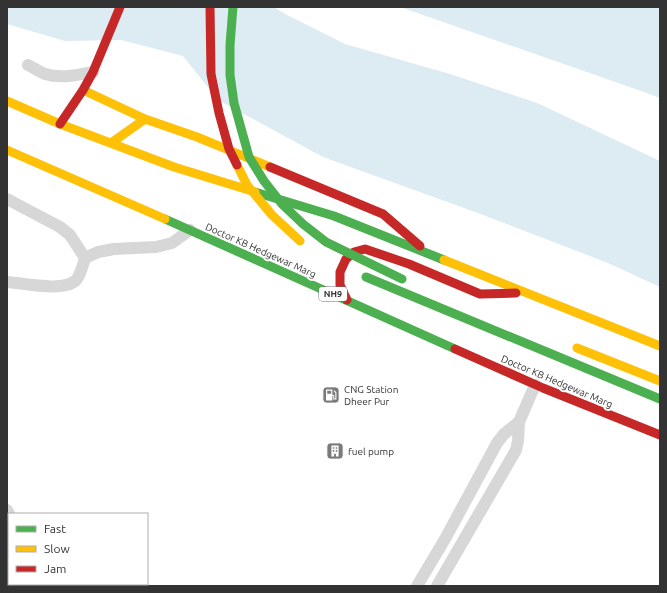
<svg xmlns="http://www.w3.org/2000/svg" width="667" height="593" viewBox="0 0 667 593" font-family="Ubuntu,sans-serif">
<rect width="100%" height="100%" fill="#fff"/>
<!-- water -->
<path fill="#ddebf3" d="M7,7h267l11,7 60,30 105,30 87,29 123,58v126l-52,-24 -130,-50 -155,-56 -105,-57 -35,-44 -62,-16 -56,1 -58,-17z
M400,7h260v91l-16,-6z"/>
<g fill="none" stroke-linecap="round" stroke-linejoin="round">
<!-- street -->
<path stroke="#d7d7d7" stroke-width="12" d="M28,65c6,3 12,7 17,9 16,5 32,1 48,-2
M7,199l53,28 10,8 15,23
M7,282c16,1 59,11 70,-3 4,-6 6,-14 8,-21l13,-6 16,-3 42,-2 16,-4 18,-13
M7,510l2,4
M44,584l1,2
M417,586l28,-47 52,-96 7,-9 15,-12
M437,586l79,-136 2,-9 1,-19 16,-37"/>
<!-- fast -->
<path stroke="#4caf50" stroke-width="9" d="M255,192l79,24 110,44
M165,219l290,130
M366,277l294,122"/>
<!-- slow -->
<path stroke="#ffc107" stroke-width="9" d="M83,90l62,29 52,18 73,30
M7,101l53,23 114,43 81,25
M111,143l34,-24
M7,150l158,69
M444,260l216,86
M577,348l83,33"/>
<!-- jam -->
<path stroke="#c62828" stroke-width="9" d="M60,124l23,-34 10,-18 27,-65
M270,167l113,47 37,32
M347,300l-7,-15v-13l6,-13 8,-7 11,-3 44,15 71,30 36,-1
M455,349l88,39 117,47"/>
<!-- fast-bridge -->
<path stroke="#4caf50" stroke-width="9" d="M233,7l-3,38v30l4,28 15,54 15,24 18,23 21,20 23,18 76,37"/>
<!-- slow-bridge -->
<path stroke="#ffc107" stroke-width="9" d="M237,165l10,20 25,30 28,26"/>
<!-- jam-bridge -->
<path stroke="#c62828" stroke-width="9" d="M210,7l1,67 8,39 10,36 8,16"/>
</g>
<!-- icons -->
<defs>
<g id="fuel-square" transform="scale(0.9)"><rect x="-9" y="-9" width="18" height="18" rx="4" fill="#7a7a7a" stroke="#fff"/><path d="M-5.5-6h7V0h2V4h1.3V-2.5L3-4.5l.8-.8L6-3V5H2.5V1h-1V6h-7ZM-4.2-4.7v3.2H.2V-4.7Z" fill="#fff"/></g>
<g id="building-square" transform="scale(0.9)"><rect x="-9" y="-9" width="18" height="18" rx="4" fill="#7a7a7a" stroke="#fff"/><path d="M-4-6H4V6H1V3H-1V6H-4ZM-2.5-4.3h1.7v1.8h-1.7ZM.8-4.3h1.7v1.8H.8ZM-2.5-1h1.7V.8h-1.7ZM.8-1h1.7V.8H.8Z" fill="#fff"/></g>
</defs>
<g fill-rule="evenodd">
<use href="#fuel-square" x="331" y="395"/>
<use href="#building-square" x="335" y="451"/>
</g>
<g text-anchor="middle" stroke-width="4" stroke-linejoin="round" paint-order="stroke">
<!-- shield labels -->
<rect fill="#fff" stroke="#707070" stroke-width="1" x="319" y="287" width="28" height="14" rx="3"/>
<g font-size="9" font-weight="bold" fill="#333">
<text x="333" y="297">NH9</text>
</g>
<!-- street labels -->
<g font-size="10" fill="#333" stroke="#fff">
<text transform="translate(261 250) rotate(24)" y="4">Doctor KB Hedgewar Marg</text>
<text transform="translate(557 381) rotate(23)" y="4">Doctor KB Hedgewar Marg</text>
</g>
<!-- poi labels -->
<g font-size="10" fill="#333" stroke="#fff" text-anchor="start">
<text x="344" y="393">CNG Station<tspan x="344" dy="12">Dheer Pur</tspan></text>
<text x="348" y="455">fuel pump</text>
</g>
</g>
<!-- border -->
<rect width="667" height="593" fill="none" stroke="#333333" stroke-width="16"/>
<!-- legend -->
<rect x="8" y="513" width="140" height="72" fill="#ffffff" stroke="#adadad"/>
<rect x="16" y="526" width="20" height="6" fill="#4caf50" stroke="#adadad"/>
<text x="44" y="533" font-size="12" fill="#333333">Fast</text>
<rect x="16" y="546" width="20" height="6" fill="#ffc107" stroke="#adadad"/>
<text x="44" y="553" font-size="12" fill="#333333">Slow</text>
<rect x="16" y="566" width="20" height="6" fill="#c62828" stroke="#adadad"/>
<text x="44" y="573" font-size="12" fill="#333333">Jam</text>
</svg>
